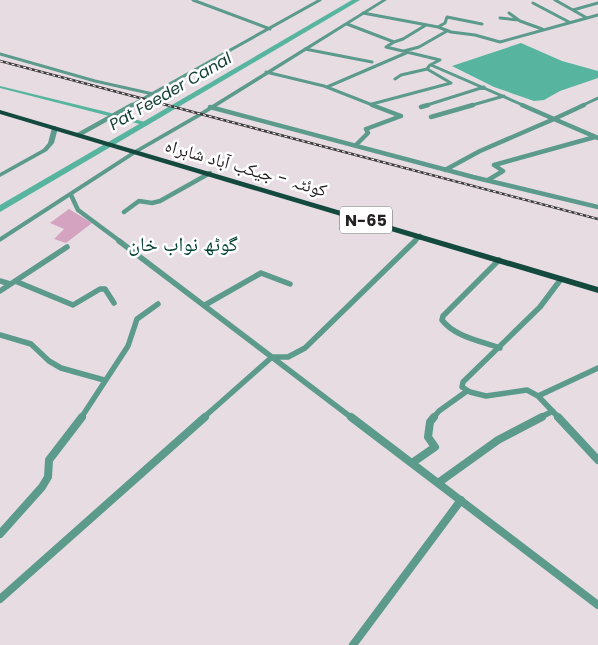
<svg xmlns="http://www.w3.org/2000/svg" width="598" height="645" viewBox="0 0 598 645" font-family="Poppins,'Noto Naskh Arabic',sans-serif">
<rect width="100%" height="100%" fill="#e6dce2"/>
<!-- green -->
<path fill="#d4a3c0" d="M69,209l23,14 -26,20 -12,-4 10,-10 -14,-6z"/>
<!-- water -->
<path fill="#57b59f" d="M521,43l41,18 36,10v7l-38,13 -16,9 -10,1 -40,-14 -42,-21z"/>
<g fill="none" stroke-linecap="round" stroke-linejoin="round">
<!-- canal -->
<path fill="#57b59f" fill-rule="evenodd" d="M0,86l111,27 1,1 -3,2 -109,-28z
M117,114l31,9 1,1 -3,2 -31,-9 -1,-1z"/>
<!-- river -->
<path fill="#57b59f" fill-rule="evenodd" d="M352,0h8l-360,212v-7z"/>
<!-- minor-far3 -->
<path stroke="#5c9b8c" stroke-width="3" d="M193,0l77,29
M533,3l36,19
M573,10l25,-7
M363,13l75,14 7,-4 2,-6 35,7
M509,13l11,8 22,8
M500,18l18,2
M587,18l11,-3
M347,24l47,18 -8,5 54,13 -10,5 -3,4 24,14 -79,21
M438,27l13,5 24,3 25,7 87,-24 -32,-18
M394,42l9,-3 23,-14
M305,49l67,13
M404,51l15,-4 28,-16
M0,54l95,27 58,13
M431,65l94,41
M266,72l58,14 51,20
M395,79l6,-4 26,-6
M327,87l79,-34
M130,106l190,-106
M424,106l60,-19
M469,106l35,-10
M581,106l17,-8"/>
<!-- minor-far2 -->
<path stroke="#5c9b8c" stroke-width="4.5" d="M372,105l29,11
M522,105l32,14 30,-14
M210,107l263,70 125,30
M421,107l7,-2
M431,117l42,-12
M78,135l54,-30
M356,145l12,-12 -2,-4 35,-13
M445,170l35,-19 74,-32 44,19
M488,180l15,-9 -9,-6 101,-28
M71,195l7,15 43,32
M124,212l15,-11 13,2 8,-2 50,-28
M414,242l6,-6"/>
<!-- minor-far1 -->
<path stroke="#5c9b8c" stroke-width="5.5" d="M119,241l233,177
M499,260l-56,56 -1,4c13,17 39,21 58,28
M0,281l10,3
M15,281l58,24 27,-16h5l9,14
M0,291l67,-44
M205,305l56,-32 29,11
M0,335l31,9 18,17 12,7 43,12
M538,396l-11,-6 -41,6 -16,-4 -8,-5 1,-5 77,-75 21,-28
M81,418l47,-72 9,-27 21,-15
M203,418l69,-61h16l17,-9 110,-107
M433,418l6,-7 28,-20
M539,418l14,-7
M559,418l-21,-22 60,-28"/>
<!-- minor -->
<path stroke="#5c9b8c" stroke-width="8" d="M351,417l247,188
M558,417l40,43
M412,463l23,-16 -7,-10 2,-15 4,-5
M438,483l60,-43 44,-23
M0,534l42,-47 6,-10 1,-17 33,-43
M0,599l205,-182
M353,645l108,-145"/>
<!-- tertiary -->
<path fill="#5c9b8c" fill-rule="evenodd" d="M382,0h5l-184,115 -66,38 -137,89v-5l133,-86 66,-38z
M55,126l3,2 -4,15 -7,8 -47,26v-4l43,-24 5,-6 4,-15z"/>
<!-- trunk -->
<path fill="#14493e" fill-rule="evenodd" d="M0,110l598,177v6l-598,-179z"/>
<!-- rail casing -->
<g stroke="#3e3a3c" stroke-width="2.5">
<path id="rail" d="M0,61l598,158"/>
</g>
<!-- rail -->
<use href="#rail" stroke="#fff" stroke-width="1" stroke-dasharray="3" stroke-linecap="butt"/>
</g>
<g text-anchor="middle" stroke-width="5" stroke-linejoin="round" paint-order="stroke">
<!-- far-water labels -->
<g font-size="16" font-style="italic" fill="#154037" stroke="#fff">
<text transform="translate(170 91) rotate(-30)" y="6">Pat Feeder Canal</text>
</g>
<!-- shield labels -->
<rect fill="#fff" stroke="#666465" stroke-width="1" x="340" y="206.5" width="52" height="27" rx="4"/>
<g font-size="16" font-weight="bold" fill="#242123">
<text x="366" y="226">N-65</text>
</g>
<!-- street labels -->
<g font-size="18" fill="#242123" stroke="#fff">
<text transform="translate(246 168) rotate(16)" y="6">کوئٹہ - جیکب آباد شاہراہ</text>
</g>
<!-- quarter labels -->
<g font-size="20" fill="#033f34" stroke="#fff">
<text x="183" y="251">گوٹھ نواب خان</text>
</g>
</g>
</svg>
